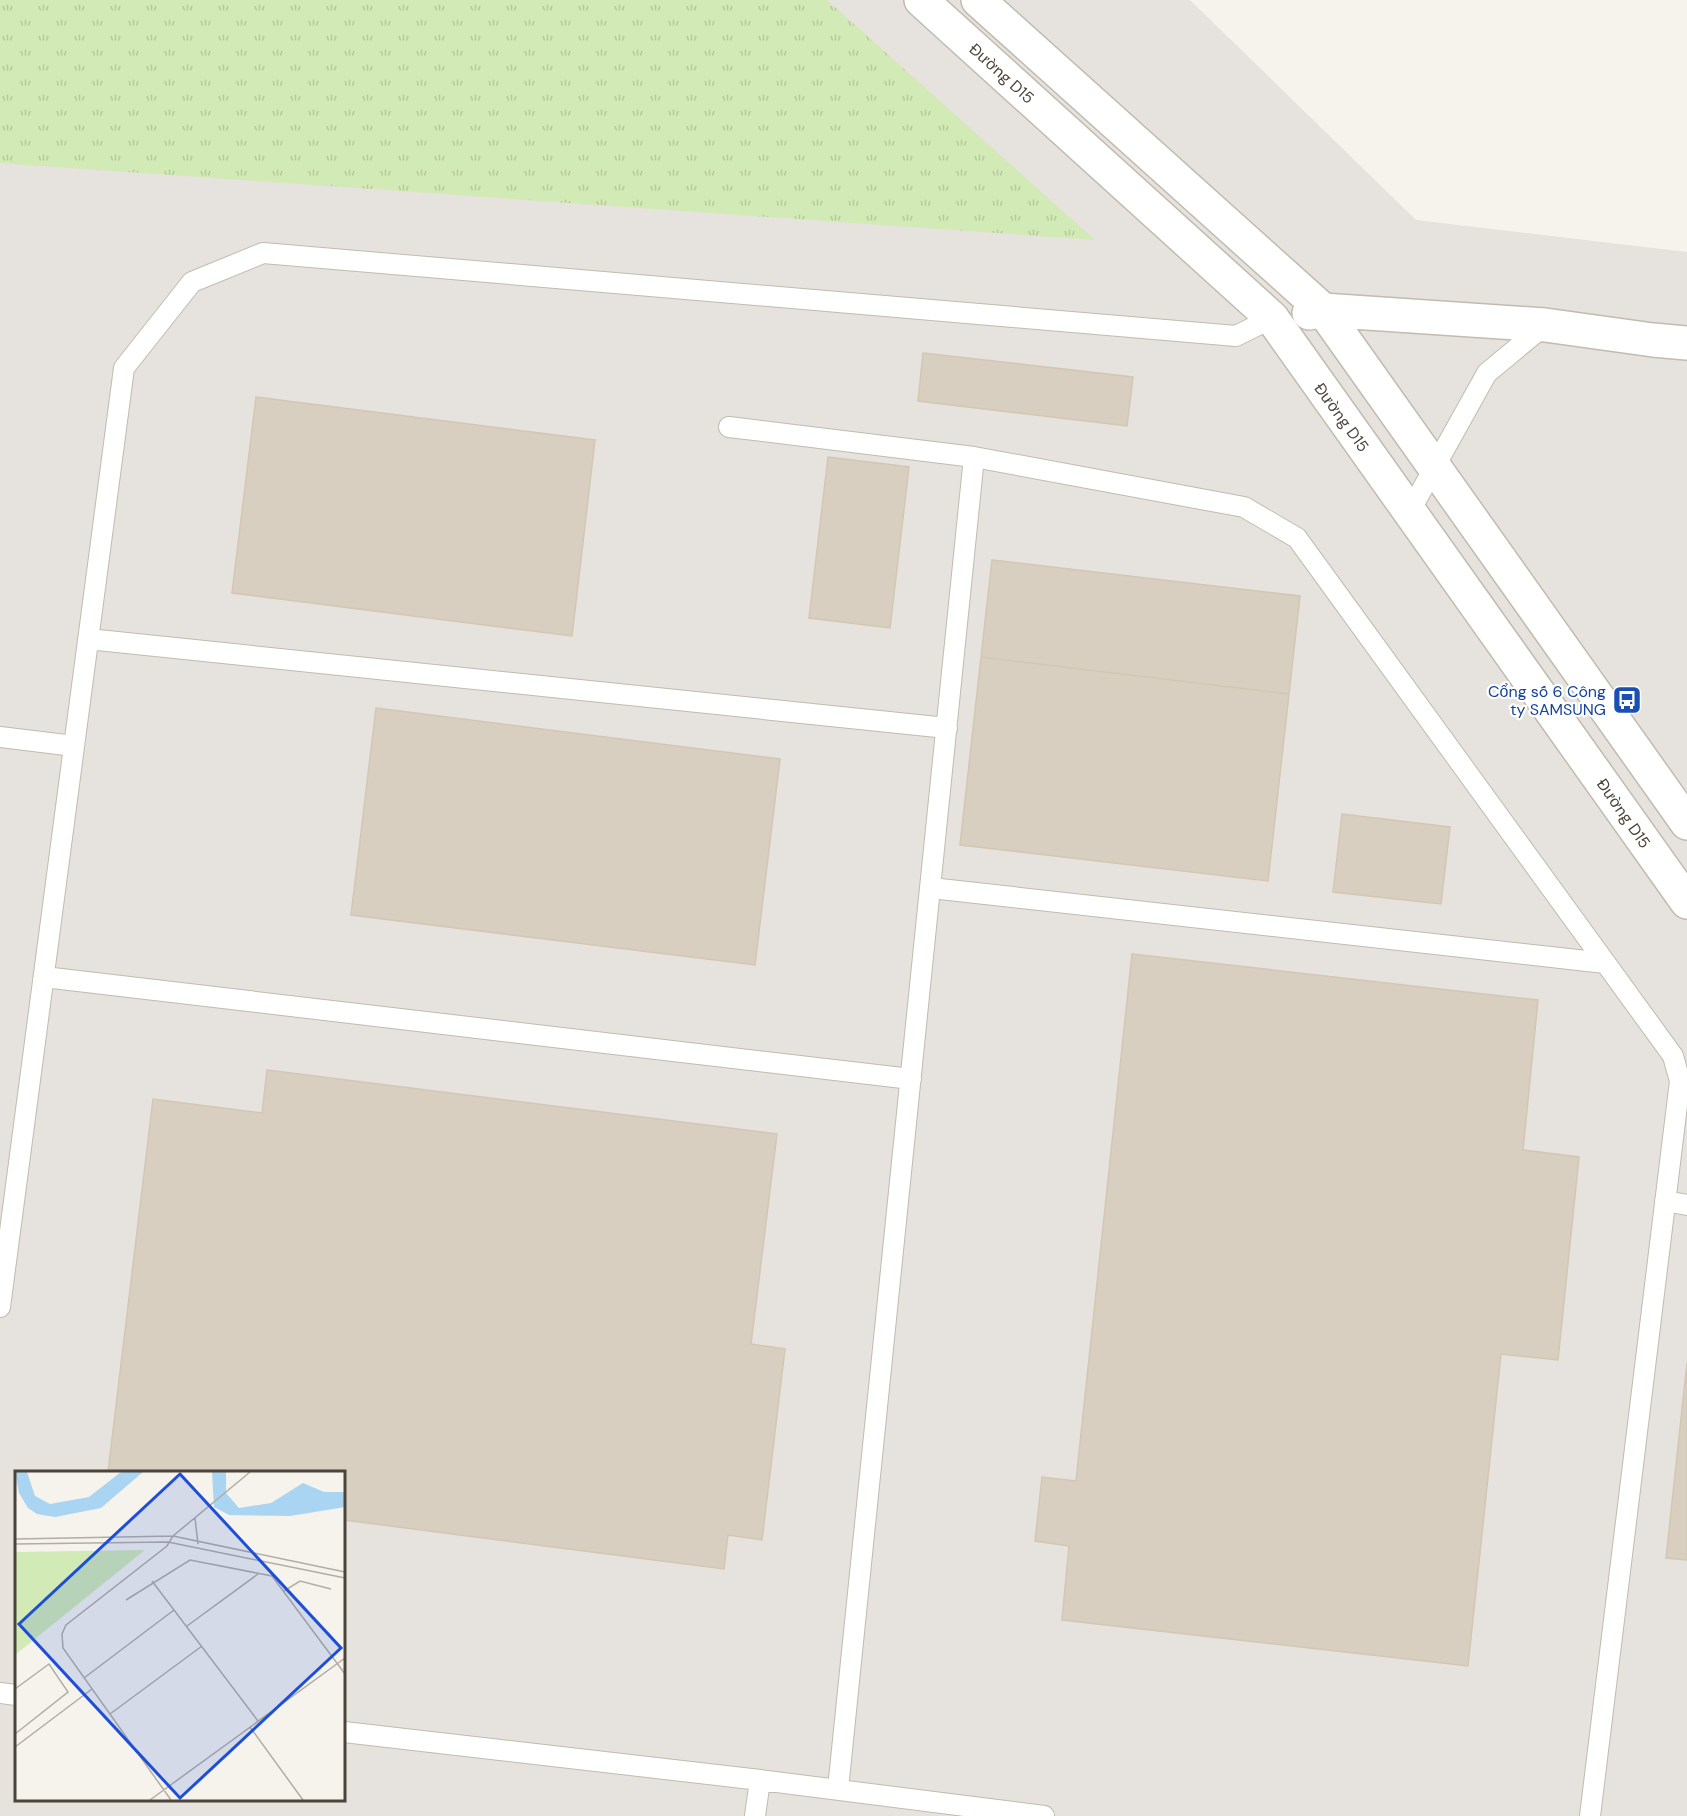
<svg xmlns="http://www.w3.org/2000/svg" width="1687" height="1816" viewBox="0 0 1687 1816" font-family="'DM Sans',sans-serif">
<defs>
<pattern id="grass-tufts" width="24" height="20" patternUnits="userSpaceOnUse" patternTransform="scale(1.5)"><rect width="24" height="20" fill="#d2eab5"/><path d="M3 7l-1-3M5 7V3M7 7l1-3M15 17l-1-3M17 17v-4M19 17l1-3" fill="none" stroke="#b6ca9c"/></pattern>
</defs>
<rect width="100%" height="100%" fill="#f6f3ec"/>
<!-- industrial -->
<path fill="#e6e2dd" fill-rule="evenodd" d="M0,0h1190l226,220 271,32v1564h-1687zM16,1472h328v328h-328z"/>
<!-- grass -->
<path fill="url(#grass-tufts)" d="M0,0h827l268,240 -1095,-77z"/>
<!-- building -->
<path fill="#d8cfc1" stroke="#d3c7b4" stroke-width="1.5" d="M923,353l210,24 -6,49 -209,-25z
M256,397l339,43 -23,196 -340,-43z
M828,457l81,10 -19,161 -81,-10z
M992,560l308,36 -11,98 -308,-37z
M981,657l308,37 -21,187 -308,-36z
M376,708l404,51 -25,206 -404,-50z
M1342,814l108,13 -9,77 -108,-12z
M1132,954l406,46 -15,150 56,7 -21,203 -57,-6 -33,312 -406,-46 7,-74 -34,-5 7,-64 34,4z
M267,1070l510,64 -26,210 34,5 -23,191 -34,-5 -4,34 -380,-49v-48h-236l45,-373 109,14z
M1687,1363v197l-21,-2z"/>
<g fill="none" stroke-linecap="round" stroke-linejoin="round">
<!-- service casing -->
<g stroke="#c2bbae" stroke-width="22">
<path id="service" d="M729,427l245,30 270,50 53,31 376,518 7,25 -90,735
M1410,511l77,-138 58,-48
M88,639l859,89
M0,737l74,9
M931,888l674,75
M44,977l867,102
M1665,1201l22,4
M0,1307l124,-939 68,-86 71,-29 973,83 36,-18
M0,1693l16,2
M344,1732l416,48 284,36
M838,1789l136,-1332
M755,1816l5,-36"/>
</g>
<!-- minor casing -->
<g stroke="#c2bbae" stroke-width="36">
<path id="minor" d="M921,0l351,318 415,584
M978,0l345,310 364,513
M1309,313l14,-3 222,15 108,15 34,3"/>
</g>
<!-- service -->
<use href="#service" stroke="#fff" stroke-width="20"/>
<!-- minor -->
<use href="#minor" stroke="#fff" stroke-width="33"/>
</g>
<!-- icons -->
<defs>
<g id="bus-square" transform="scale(1.5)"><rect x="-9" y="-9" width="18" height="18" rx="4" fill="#1a4fb4" stroke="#fff"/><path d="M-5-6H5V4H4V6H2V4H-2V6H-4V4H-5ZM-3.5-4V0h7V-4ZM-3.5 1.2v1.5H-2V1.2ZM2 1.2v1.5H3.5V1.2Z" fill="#fff"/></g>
</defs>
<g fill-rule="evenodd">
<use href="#bus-square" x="1627" y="700"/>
</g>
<g text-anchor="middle" stroke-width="4.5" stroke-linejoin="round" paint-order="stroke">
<!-- street labels -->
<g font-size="16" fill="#4b4439" stroke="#fff">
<text transform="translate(1002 73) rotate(42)" y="6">Đường D15</text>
<text transform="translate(1342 417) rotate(54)" y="6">Đường D15</text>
<text transform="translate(1624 813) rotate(55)" y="6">Đường D15</text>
</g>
<!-- transit labels -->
<g font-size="16" fill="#164399" stroke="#fff" text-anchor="end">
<text x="1606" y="697">Cổng số 6 Công<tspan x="1606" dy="18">ty SAMSUNG</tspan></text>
</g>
</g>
<!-- overview -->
<g transform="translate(15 1471)">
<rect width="330" height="330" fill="#f6f3ec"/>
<path d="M130,79l-130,105v-103z" fill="#d2eab5"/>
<path d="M0,1h12l8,24 15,8 39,-7 32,-25h22l-42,36 -46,9 -18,-3 -9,-6 -9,-15zM197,1h14v21l13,15 32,-5 32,-20 21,9h21v15l-55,9 -61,-1 -15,-8z" fill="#a9d4f2"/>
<path fill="none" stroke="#b2ada4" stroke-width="1.5" d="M180,47l3,26M0,68l158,-3 172,36M0,73l153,-2 177,36M137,110l106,140M269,120l16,-10 31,8M111,129l64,-40 82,16 73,98M172,155l71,-52M69,207l90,-68M0,218l34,-25 19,28 -53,42M95,243l92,-68M235,256l53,73M0,276l77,-58M135,329l195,-142M156,329l-108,-152 -1,-14 4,-9 101,-79 6,-10 77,-64"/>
<path fill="#1d4ed8" fill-opacity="0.15" stroke="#1d4ed8" stroke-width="3" d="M165,3l161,174 -161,150 -161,-174z"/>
<rect width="330" height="330" fill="none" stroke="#4b4439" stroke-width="3"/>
</g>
</svg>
